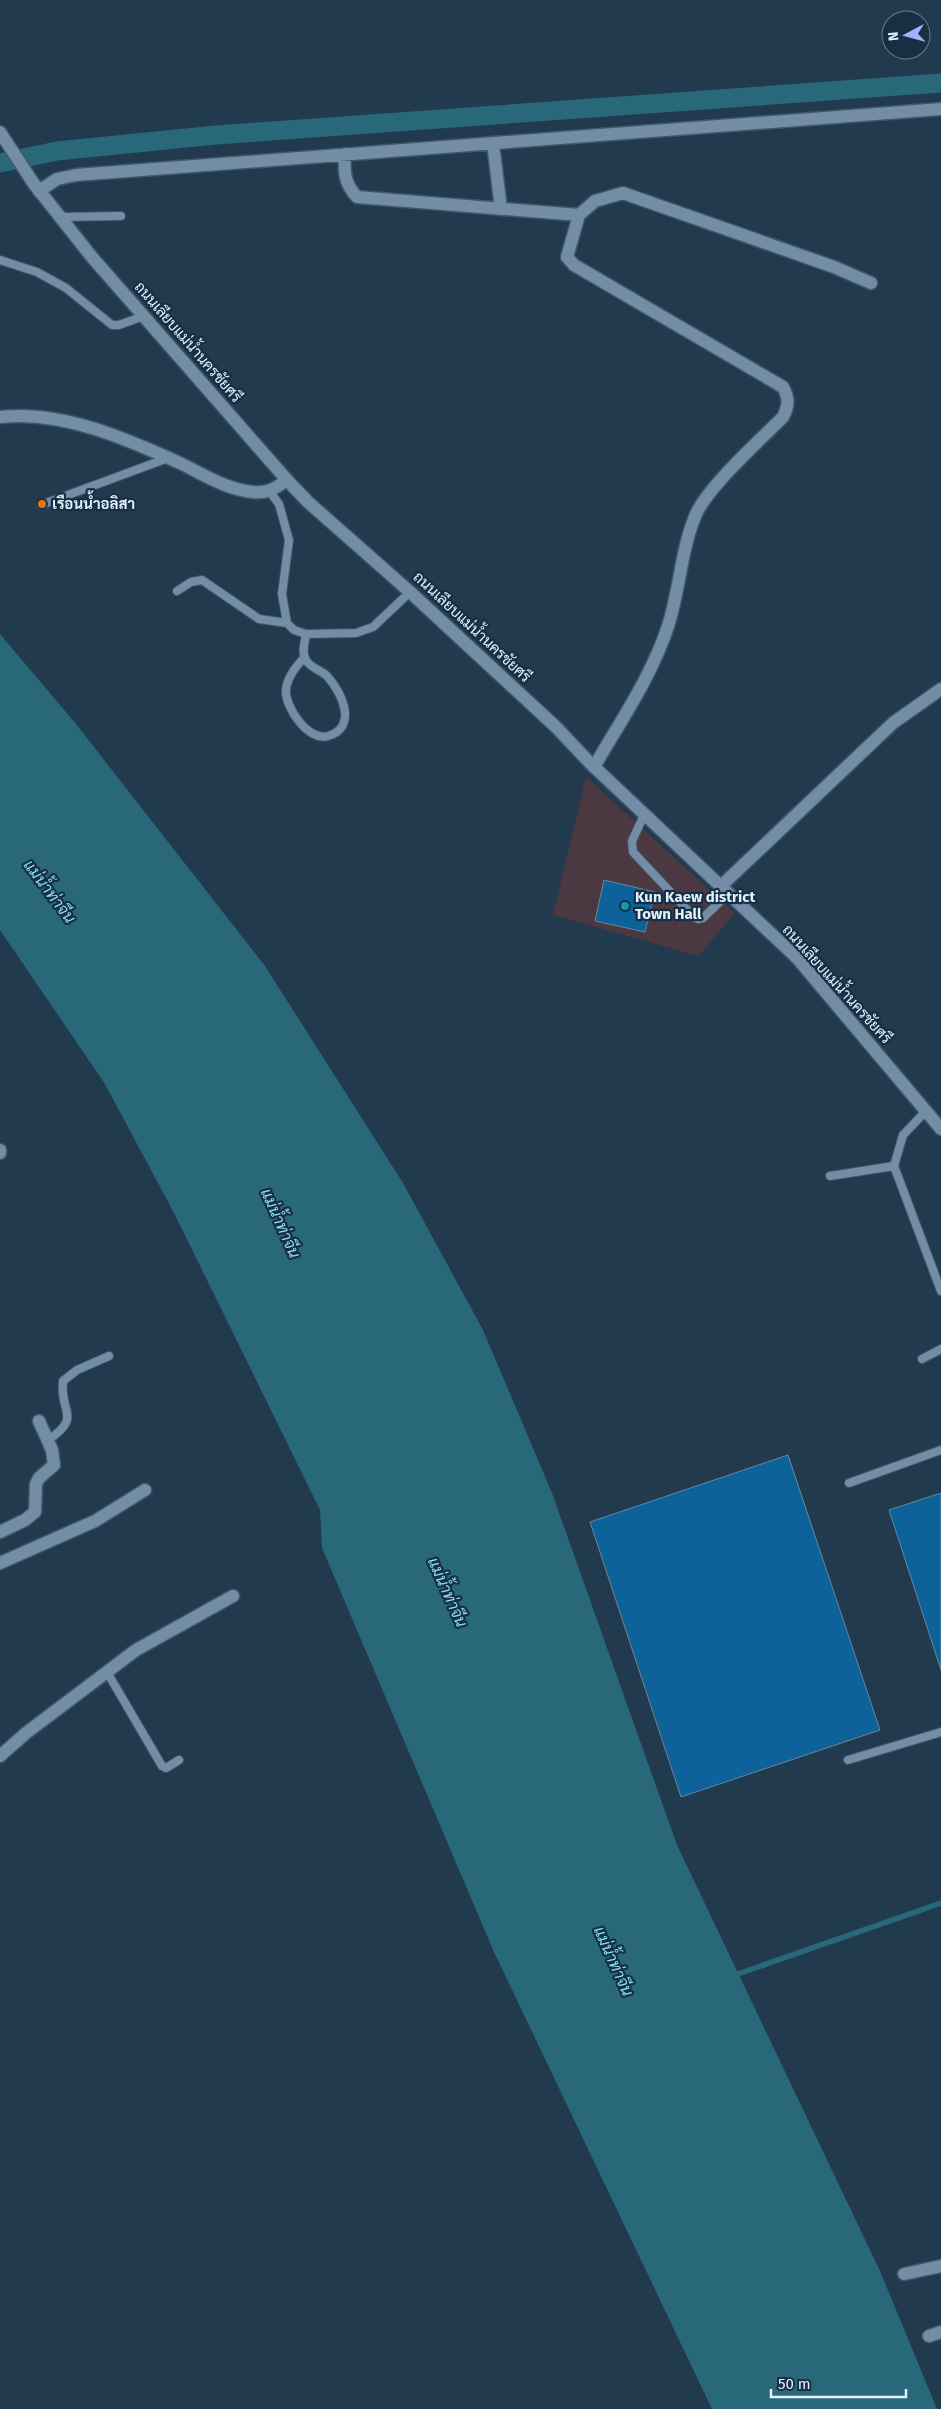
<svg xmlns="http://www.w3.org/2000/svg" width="941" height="2409" viewBox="0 0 941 2409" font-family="'Fira Sans',Sarabun,sans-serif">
<rect width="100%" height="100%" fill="#213a4e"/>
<!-- commercial -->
<path fill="#4c3840" d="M586,777l149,136 -36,43 -146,-41z"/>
<!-- water -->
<path fill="#286879" d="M0,634l76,90 189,242 138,217 80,147 69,163 125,352 203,426 57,138h-225l-218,-457 -172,-404 -2,-38 -145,-295 -70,-131 -105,-154z"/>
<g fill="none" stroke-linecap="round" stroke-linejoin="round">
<!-- stream -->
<path stroke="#286879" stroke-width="5.5" d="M732,1976l209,-73"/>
<!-- canal -->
<path stroke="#286879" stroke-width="19" d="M0,163l57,-12 159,-16 725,-52"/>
</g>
<!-- building -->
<path fill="#0d629a" stroke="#6b859d" d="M604,880l51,12 -10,40 -50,-11z
M788,1455l92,275 -199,67 -91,-275z
M941,1493v177l-52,-160z"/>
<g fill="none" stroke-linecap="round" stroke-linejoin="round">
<!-- lane casing -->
<g stroke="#415668" stroke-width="10">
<path id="lane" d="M60,217l61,-1
M0,260l37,12 29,16 46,37h7l25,-9
M270,492l9,12 10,36 -7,54 5,29 7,7 12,4 50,-1 17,-6 37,-35
M41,505l127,-47
M177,591l14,-9 11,-2 57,39 28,4
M305,657c-9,9 -18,20 -19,33 -1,18 23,52 42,46 31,-9 13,-45 -1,-60 -6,-6 -17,-8 -21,-16 -5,-7 -1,-18 0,-26
M645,813l-13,28 1,11 60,64 5,3 5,-1 26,-25
M894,1166l9,-31 23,-24
M830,1176l64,-10 47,125
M922,1359l19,-10
M48,1440c35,-23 11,-28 15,-59l14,-11 32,-14
M849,1483l92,-33
M107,1672l55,94 4,2 13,-8
M848,1760l93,-28"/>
</g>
<!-- street casing -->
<g stroke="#415668" stroke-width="15">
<path id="street" d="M493,143l8,66
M345,154c-1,18 -1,29 12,43l222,18 -12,42 7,8 209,122c6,11 6,18 0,30 -24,24 -71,66 -86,95 -16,35 -17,78 -29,114 -16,50 -48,96 -74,141
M39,191l18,-12 19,-4 865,-66
M579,215l16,-14 28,-8 211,74 37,16
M0,417c62,-7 127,22 182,47 22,11 46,26 71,28 14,2 23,-4 34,-12
M721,886l172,-163 48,-34
M0,1150v3
M0,1532l25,-12 10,-8 1,-28 3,-6 15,-13 -2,-15 -13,-29
M0,1563l95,-42 50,-31
M0,1756l26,-23 110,-83 97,-54
M904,2274l37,-8
M929,2336l12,-4"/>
</g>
<!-- secondary casing -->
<g stroke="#415668" stroke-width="15">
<path id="secondary" d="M0,132l34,52 57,72 196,224 21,22 102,90 146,135 34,36 207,195 144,171"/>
</g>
<!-- lane -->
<use href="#lane" stroke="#728da5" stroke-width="8"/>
<!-- street -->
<use href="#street" stroke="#728da5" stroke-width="12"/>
<!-- secondary -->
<use href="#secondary" stroke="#728da5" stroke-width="12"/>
</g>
<!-- markers -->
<circle fill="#e8710a" stroke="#172f43" stroke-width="2" cx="42" cy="504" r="5"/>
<circle fill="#0f9aa8" stroke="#172f43" stroke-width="2" cx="625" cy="906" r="5"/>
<g text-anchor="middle" stroke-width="4.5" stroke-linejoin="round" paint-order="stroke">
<!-- street labels -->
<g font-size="15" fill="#e2f1fe" stroke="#172f43">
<text transform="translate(188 342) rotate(49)" y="5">ถนนเลียบแม่น้ำนครชัยศรี</text>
<text transform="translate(472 627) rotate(43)" y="5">ถนนเลียบแม่น้ำนครชัยศรี</text>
<text transform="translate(837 984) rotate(48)" y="5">ถนนเลียบแม่น้ำนครชัยศรี</text>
</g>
<!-- poi labels -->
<g font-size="15" font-weight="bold" fill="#e2f1fe" stroke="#172f43" text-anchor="start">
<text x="52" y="509">เรือนน้ำอลิสา</text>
<text x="635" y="902">Kun Kaew district<tspan x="635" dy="17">Town Hall</tspan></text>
</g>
<!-- water labels -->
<g font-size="16" font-style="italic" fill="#89ddf5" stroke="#172f43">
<text transform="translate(50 891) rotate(53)" y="6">แม่น้ำท่าจีน</text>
<text transform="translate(281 1223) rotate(66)" y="6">แม่น้ำท่าจีน</text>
<text transform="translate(448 1592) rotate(66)" y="6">แม่น้ำท่าจีน</text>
<text transform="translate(614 1961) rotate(66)" y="6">แม่น้ำท่าจีน</text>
</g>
</g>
<!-- north arrow -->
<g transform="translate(906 35) rotate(264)"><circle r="24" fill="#172f43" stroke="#687d8e"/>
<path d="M0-4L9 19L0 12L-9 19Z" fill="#a5b1fc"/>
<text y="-8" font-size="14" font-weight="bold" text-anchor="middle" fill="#e2f1fe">N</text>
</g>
<!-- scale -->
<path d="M771 2389v8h135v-8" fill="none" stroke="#e2f1fe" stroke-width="2.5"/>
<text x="778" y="2389" font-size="15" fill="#e2f1fe" stroke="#172f43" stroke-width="4" paint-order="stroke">50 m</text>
</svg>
